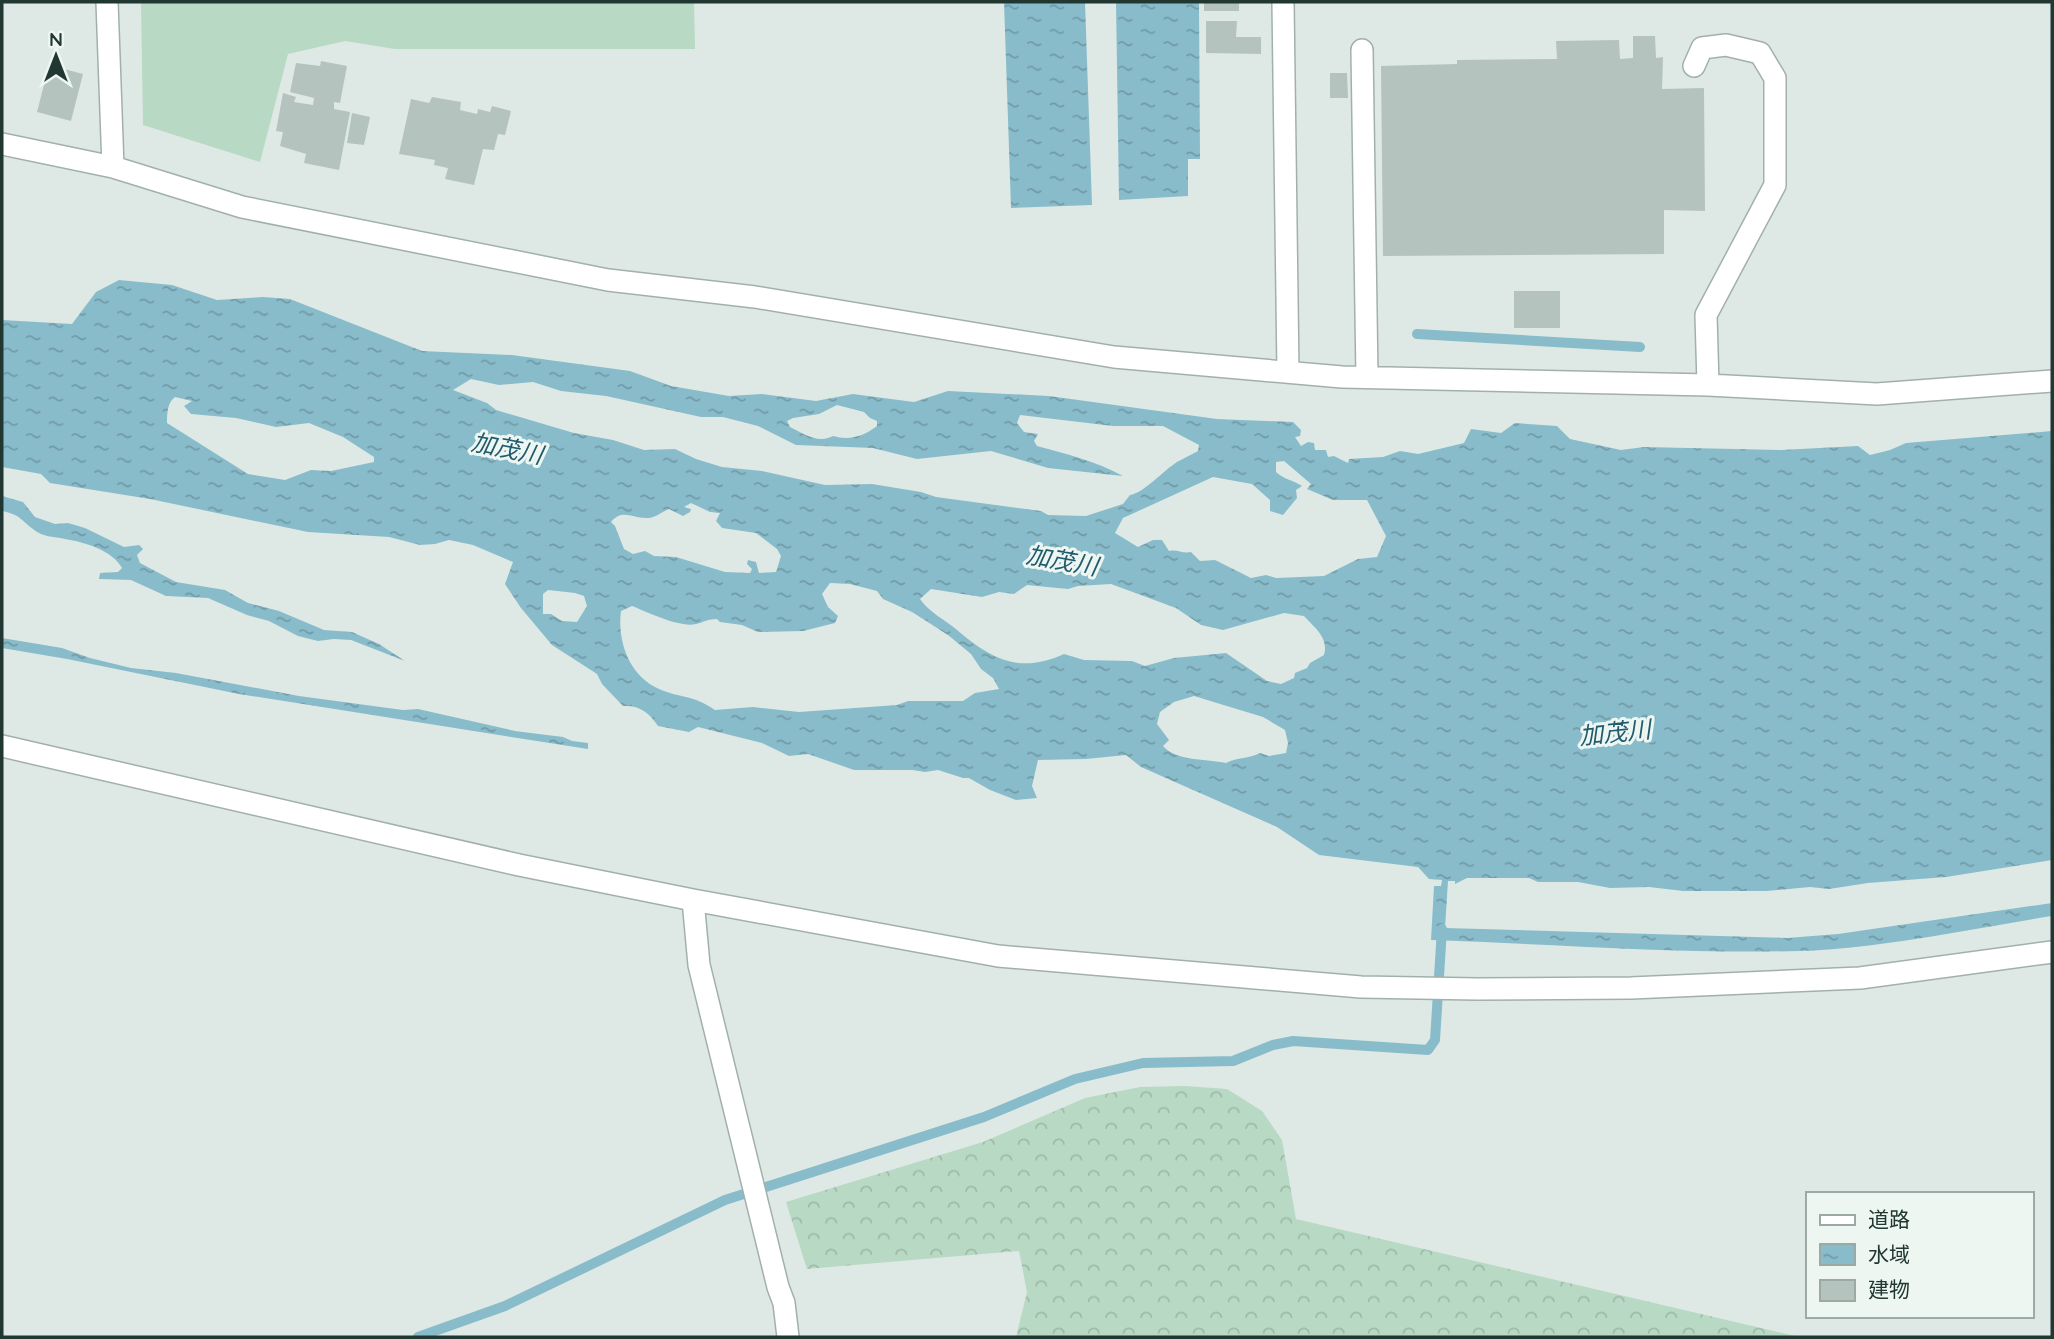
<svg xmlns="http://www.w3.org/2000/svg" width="2054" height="1339" viewBox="0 0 2054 1339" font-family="Quicksand,'Noto Sans JP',sans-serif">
<defs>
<pattern id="forest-crowns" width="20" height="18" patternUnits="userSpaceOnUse" patternTransform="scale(1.75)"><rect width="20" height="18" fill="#b8d9c3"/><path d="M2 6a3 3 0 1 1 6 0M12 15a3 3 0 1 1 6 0" fill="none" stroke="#9ebba8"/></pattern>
<pattern id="water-ripples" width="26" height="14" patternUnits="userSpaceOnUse" patternTransform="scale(1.75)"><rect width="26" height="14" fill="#89bccb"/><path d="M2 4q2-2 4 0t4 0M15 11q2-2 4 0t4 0" fill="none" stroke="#709aa5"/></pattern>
</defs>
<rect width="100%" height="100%" fill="#dee9e5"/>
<!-- grass -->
<path fill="#b8d9c3" d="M141,2h553l1,47h-300l-50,-8 -57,13 -28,108 -117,-37z"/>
<!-- forest -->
<path fill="url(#forest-crowns)" d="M1185,1086l42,3 35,22 20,29 14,79 503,118h-783l11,-45 -8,-41 -212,18 -21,-67 197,-60 102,-44 55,-11z"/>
<!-- water -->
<path fill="url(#water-ripples)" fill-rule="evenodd" d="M1004,2h81l7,203 -81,3z
M1116,2h83l1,157h-12v37l-69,4z
M119,280l53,5 45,15 46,-3 27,2 132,52 90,4 118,16 41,15 58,10 33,-2 54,7 37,-7 61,8 34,-11 101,5 168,23 76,3 8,8 -1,6 -5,1 6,9 7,-4 6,1 1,7h11l2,7 6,-1 14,7 1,-4 34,-2 17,-6 18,3 46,-11 7,-14 30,4 14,-10 42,3 13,13 51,11 23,-3 137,3 77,-4 12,9 20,-5 16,-7 146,-12v429l-106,17 -78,6 -39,6 -19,-2 -43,4h-84l-34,-4 -39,1 -32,-6h-40l-9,-4h-62l-12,6v-3h-7l-3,47 342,10 51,-4 214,-31v13c-83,13 -168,32 -253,35 -121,3 -246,-7 -368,-11l3,-54h7l1,-6 -13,-1 -11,-12 -99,-12 -42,-28 -136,-60 -15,-12 -40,4 -48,1 -6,26 5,12 -21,2 -26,-10 -21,-12h-6l-25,-8 -13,2 -13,-2h-58l-46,-16 -19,2 -27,-13 -64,-16 -9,5 -31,-6c-9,-14 -19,-21 -35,-20l-21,-22 -5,-10 -45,-29 -31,-37 -16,-24 8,-22 -40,-17 -24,-5 -14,4 -15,1 -31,-8 -81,-5 -158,-33 -100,-16 -9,-9 -39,-7v-147l70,4 24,-32zM471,379l28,6 34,-3 28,9 45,5 95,21h22l35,9 38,19 77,3 44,11 74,-8 57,17 75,8c-28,-15 -56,-22 -86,-30l-3,-5 4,-7 -14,-2 -7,-9 3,-8 93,11h50l36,19 -1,6c-7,4 -14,7 -21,11 -13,8 -33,31 -47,33l-7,9 -37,12 -38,-1 -7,-4 -105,-14 -15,-5 -49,-8 -47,1 -63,-14 -40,-4 -26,-8 -21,-10 -31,1 -31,-10 -39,-7 -78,-23 -9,-7 -34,-13zM175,397l17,4 -8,5 7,8 45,4 40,9 33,-4 34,14 31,20v5l-43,9 -20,-1 -26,10 -37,-6 -81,-51c0,-9 0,-20 8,-26zM837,405l27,7 6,6 7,3v5c-13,10 -27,15 -44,10 -15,8 -29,-2 -43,-9l-3,-6 6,-3 26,-4zM1284,461l27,23 -4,5 26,11h34l19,36 -9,21 -19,2 -34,17 -48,2 -10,-3 -15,3 -36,-18 -15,1 -9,-9c-8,2 -14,-3 -22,-1l-7,-11h-9l-15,7 -23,-14 8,-15 90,-41 39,7 18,16v11l13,4 14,-17 -1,-8 6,-4c-9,-6 -19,-7 -26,-14v-10zM691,503l19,9 10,1 -4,8 6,7 34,5 21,16 4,7 -5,16 -17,1 -3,-11 -8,-2 -1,4 5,5 -2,4 -25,-1 -49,-15 -22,-1 -9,-5 -12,3 -9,-5 -9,-23 -4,-4c12,-14 21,-3 37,-4 7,0 13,-6 21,-9l14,7 7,-4 1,-3 -7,-2zM830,583l20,1 27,7 6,8 29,13 36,23 23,19 10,15 12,9 6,11 -24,4 -12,8h-55l-11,4 -98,7 -46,-5 -38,3c-23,-16 -33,-11 -56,-21 -30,-13 -42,-48 -38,-78l11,-5c15,6 48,22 64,18 8,-2 12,-5 21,-5l3,3 22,3 16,7 45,-1 32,-8 3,-7 -10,-9 -6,-13zM1111,584l65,24 25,17 22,5 61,-17 20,3c11,12 25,22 20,39l-14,8 -3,5 -12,5 -1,5 -13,6 -14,-3 -41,-28 -52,5 -29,8 -13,-5 -48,-1 -20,-6c-44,20 -72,6 -107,-24 -13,-11 -27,-17 -37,-31l11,-10 51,8 17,-5 15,2 13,-9 41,4 10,-3zM548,590l27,3 9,3 3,10 -10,16 -15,-1 -11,-7h-8v-20zM1194,696l69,21 22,13 3,13 -2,10 -17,3 -9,-3c-12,6 -22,4 -34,10 -19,-4 -51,-2 -63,-17l6,-6 -12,-16 3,-12 14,-10z
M2,496l21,6 12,15 20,7 13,-1 17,5 39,19 15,-2 4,4 -6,6 3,8 36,19 49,8 23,13 31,8 45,19 28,2 27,12 26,17 -54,-21 -17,-1 -16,2 -20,-5 -29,-15 -22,-6 -39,-17 -42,-2 -35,-16 -32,-1 1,-6 18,-1 4,-4c-9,-17 -37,-26 -57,-29 -8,-2 -19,-2 -26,-6 -17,-10 -16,-18 -37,-22z
M2,638l60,10 28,10 41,10 45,5 123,23 104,14 15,-1 97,22 48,6 9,4 16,2v6l-349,-55 -172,-35 -65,-11z"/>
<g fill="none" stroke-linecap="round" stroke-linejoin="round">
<!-- stream -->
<path stroke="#89bccb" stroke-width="10" d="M1417,334l223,13
M418,1337l87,-31 220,-106 259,-83 91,-38 68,-16 90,-2 40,-16 20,-4 135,9 7,-10 7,-111"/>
</g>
<!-- building -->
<path fill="#b4c3be" d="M1204,2h35v9h-35z
M1206,21h31l-1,16h25v17l-55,-1z
M1633,36h22l1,22 7,-1 -1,32 42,-1 1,123 -41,-1v44l-281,2 -2,-190 76,-2v-4l100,-1 -1,-18 63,-1 1,19 13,-1z
M321,61l26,5 -7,37 -6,-1v7l16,3 -11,58 -35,-7 2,-9 -26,-8 3,-14 -7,-1 7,-38 13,4 -2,5 19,3 1,-7 -24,-6 6,-29 24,3z
M49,65l34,9 -12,47 -34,-9z
M1330,73h17l1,25h-18z
M432,97l29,5 -1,8 17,4 1,-5 12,3 2,-6 19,5 -6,24 -7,-1 -4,16 -11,-1 -9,36 -29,-6 3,-11 -14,-3 1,-5 -36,-6 12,-55 18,4z
M352,113l18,4 -6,28 -17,-2z
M1514,291h46v37h-46z"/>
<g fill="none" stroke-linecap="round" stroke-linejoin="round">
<!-- minor casing -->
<g stroke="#a2b0ac" stroke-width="24">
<path id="minor" d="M107,2l6,165
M1283,2l5,370
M1362,50l5,327
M1694,66l8,-18 24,-3 34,8 15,25v107l-69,130 2,70
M2,144l111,23 129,40 366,73 147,17 359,60 228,20 366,8 169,9 175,-13
M2,746l517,119 174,35 305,56 363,31 116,2 154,-1 229,-10 192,-26
M693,900l6,65 79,322 6,16 4,34"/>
</g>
<!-- minor -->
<use href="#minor" stroke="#fff" stroke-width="21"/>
</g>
<g text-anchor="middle" stroke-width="6" stroke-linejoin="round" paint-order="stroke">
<!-- water labels -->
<g font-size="24" font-style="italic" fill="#205b6e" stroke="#eef6f2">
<text transform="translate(507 449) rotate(11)" y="8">加茂川</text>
<text transform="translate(1062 561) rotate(10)" y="8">加茂川</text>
<text transform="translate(1615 733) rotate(-6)" y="8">加茂川</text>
</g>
</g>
<!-- border -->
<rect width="2054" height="1339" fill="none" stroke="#213732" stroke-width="7"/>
<!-- legend -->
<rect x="1806" y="1192" width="228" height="126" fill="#eef6f2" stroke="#9caaa5" stroke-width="2"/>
<rect x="1820" y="1215" width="35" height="10" fill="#ffffff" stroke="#9caaa5" stroke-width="2"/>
<text x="1868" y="1227" font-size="21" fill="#213732">道路</text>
<rect x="1820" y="1244" width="35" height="21" fill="url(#water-ripples)" stroke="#9caaa5" stroke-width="2"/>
<text x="1868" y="1262" font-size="21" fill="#213732">水域</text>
<rect x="1820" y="1280" width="35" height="21" fill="#b4c3be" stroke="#9caaa5" stroke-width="2"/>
<text x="1868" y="1297" font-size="21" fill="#213732">建物</text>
<!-- north arrow -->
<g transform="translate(56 56)" stroke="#eef6f2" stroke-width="5" paint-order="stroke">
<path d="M0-5L12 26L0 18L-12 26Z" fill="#213732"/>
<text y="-10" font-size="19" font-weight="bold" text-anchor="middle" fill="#213732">N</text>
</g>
</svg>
